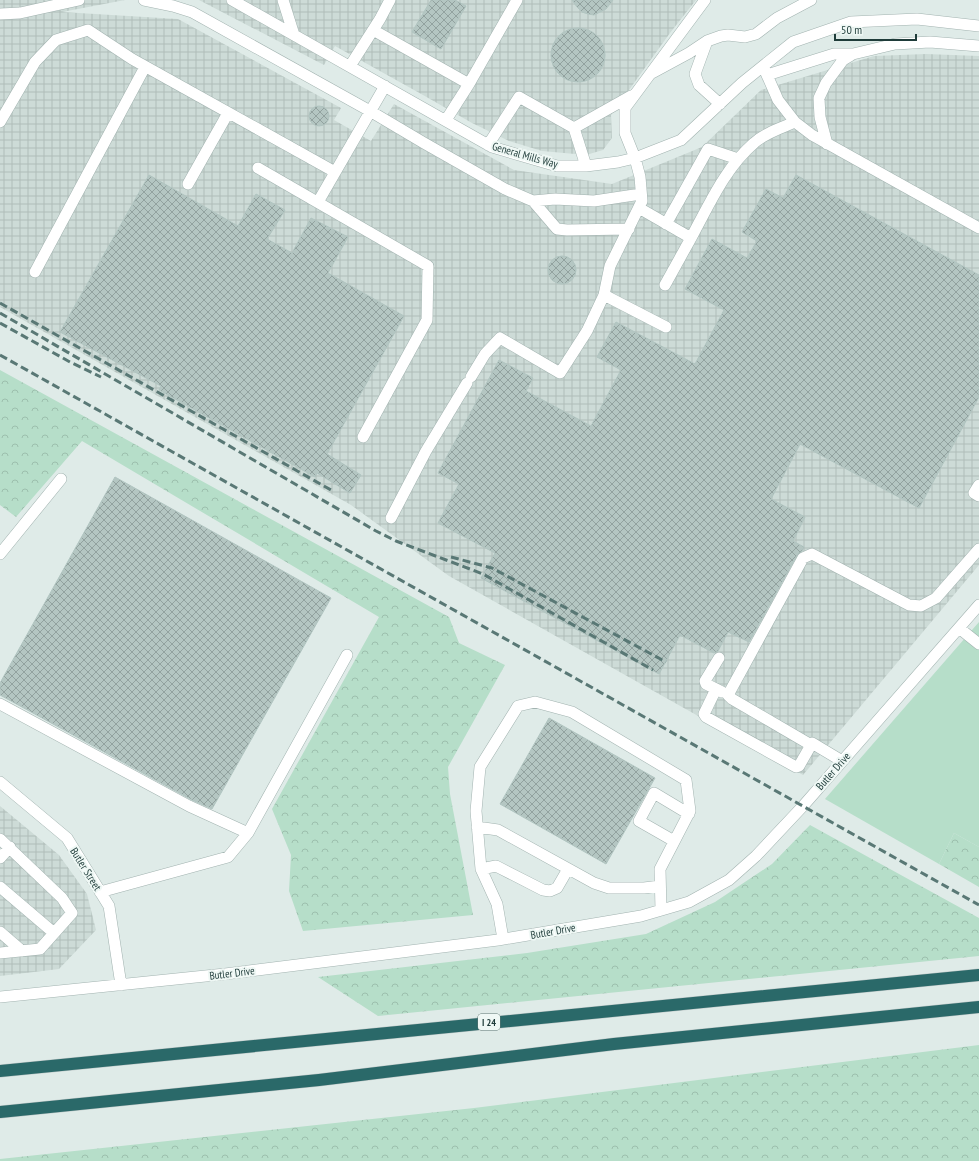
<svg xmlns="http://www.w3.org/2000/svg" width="979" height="1161" viewBox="0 0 979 1161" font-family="'PT Sans Narrow',sans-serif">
<defs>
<pattern id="industrial-grid" width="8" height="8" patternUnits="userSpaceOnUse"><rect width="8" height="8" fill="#cddbd7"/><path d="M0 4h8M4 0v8" fill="none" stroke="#b0bdb9"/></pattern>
<pattern id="forest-crowns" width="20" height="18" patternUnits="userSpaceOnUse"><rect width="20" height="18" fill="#b6dec9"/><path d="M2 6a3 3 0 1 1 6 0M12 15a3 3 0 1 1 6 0" fill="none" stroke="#9cbfad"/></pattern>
<pattern id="building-cross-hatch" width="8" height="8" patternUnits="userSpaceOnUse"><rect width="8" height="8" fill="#b4c6c2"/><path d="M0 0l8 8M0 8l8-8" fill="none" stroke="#92a29f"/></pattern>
</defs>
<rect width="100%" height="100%" fill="#dfebe8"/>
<!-- industrial -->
<path fill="url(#industrial-grid)" d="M0,0h125l-63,12 116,7 163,89 -7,12 37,21 23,-37 120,66 98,14 90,-37 59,-57 113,-34 52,-2 53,2v509l-176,210 -354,-199 -98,-71 -351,-198z
M199,0h497l-26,33 -59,82 1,23 -9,12 -17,5 -44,-4 -33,-10 -37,-18 -49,-28 -88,-49 -11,19z
M0,806l59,49 28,39 9,36 -37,39 -59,7z"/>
<!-- grass -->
<path fill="#b6dec9" d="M979,622v225l-25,-14 -15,31 -114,-65z"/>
<!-- forest -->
<path fill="url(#forest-crowns)" d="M0,370l449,247 10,26 46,22 -57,102 2,27 23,121 -170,16 -14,-40 2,-36 -19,-46 107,-192 -297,-176 -66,76 -16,-12z
M810,825l169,93v38l-601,60 -60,-39 209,-24 119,-19 69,-32 57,-38z
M954,833l25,14v40l-40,-23z
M979,1045v116h-979v-2l474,-51z"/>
<!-- building -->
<path fill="url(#building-cross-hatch)" stroke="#b1c5c1" d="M431,0h24l11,6 -25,43 -29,-17z
M572,0h41l-7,9 -12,6 -6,-1 -6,-2 -5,-5z
M551 55a27 27 0 1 1 54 0a27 27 0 1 1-54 0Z
M309 116a10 10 0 1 1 20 0a10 10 0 1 1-20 0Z
M149,175l89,51 18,-32 29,16 -18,29 25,14 19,-35 37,19 -20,36 76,43 -77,138 34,21 -11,18 -33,-20 -2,4 -156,-87 2,-4 -101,-54z
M796,175l183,100v122l-60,111 -119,-64 -29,55 34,18 -12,24 11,6 -2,4 -5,4 -48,87 -21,-10 -10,19 -4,2 -34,-18 -21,39 -178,-96 14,-25 -57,-30 21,-39 -21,-11 61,-113 34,18 -7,13 65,35 30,-56 -24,-13 19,-35 79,42 29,-54 -39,-21 27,-50 35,19 10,-17 -15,-9 24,-43 17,9z
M548 270a14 14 0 1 1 28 0a14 14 0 1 1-28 0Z
M115,477l216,121 -119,211 -20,-9 -192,-105v-12z
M549,718l106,60 -49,86 -106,-60z"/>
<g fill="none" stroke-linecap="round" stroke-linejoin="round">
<!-- minor casing -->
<g stroke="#a2b3b0" stroke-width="12">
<path id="minor" d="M144,0l29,6 19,6 178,99 54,32 81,46 28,12 24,28 10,1 62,-1
M232,0l260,147 65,19h29l32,-4 17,-4 46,-18 61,-57 51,-41 58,-20 66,-3 62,7
M283,0l11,35
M0,14l20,-1 59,-13
M373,30l96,54
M707,41l-12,33 4,11 21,19
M350,66l30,-47 10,-19
M763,66l15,34 17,22 17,13 167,93
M652,73l37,-20 18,-12 14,-5 7,-1 17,2 11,-3 21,-16 34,-18
M767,75l67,-21h19
M446,120l23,-36 48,-84
M0,122l35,-60 21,-22 32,-10 44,29 203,113
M827,144l-7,-27 -1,-19 7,-15 17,-23 10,-6 42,-10 35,-2 49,4
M488,145l31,-48 55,31
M586,166l-12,-38 57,-32
M258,168l170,98 -1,54 -64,117
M188,184l40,-71
M533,201l22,-2 39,2 47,-7
M318,202l67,-116
M639,208l52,30 -26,47
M666,224l42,-75 30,10
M691,238c18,-33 34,-70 63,-95 11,-10 27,-15 41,-21
M35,272l110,-205
M666,327l-62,-32 6,-29 32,-65 -2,-24 -5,-19 -10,-25v-25l80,-108
M471,377l14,-23 15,-16 60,35 27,-42 17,-36
M979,485l-5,8 5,3
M391,518l35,-67 41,-68
M0,554l61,-75
M959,628l20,16
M719,658l-14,23 1,3 16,8
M716,689l-12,25 2,3 90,50 3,-1 12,-21 -79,-46 -4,-4 75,-137 9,-4 97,51 12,1 15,-8 43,-49
M0,704l189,102 59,27 -20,24 -128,35
M812,743l30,18
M0,782l67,56 42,68 12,79
M477,827l21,3 96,53 15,5h35l16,-2
M248,833l99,-178
M0,839l62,59 10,15 -32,36 -40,4
M674,841l-35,-20 15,-28 35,21
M0,858l10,-11
M481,869l15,-3 47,24 7,1 7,-3 11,-19
M0,887l54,46
M0,932l22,19
M503,939l-6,-35 -16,-35 -5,-58 4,-44 38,-61 17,-4 37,10 114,68 4,31 -30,58 1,41
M0,997l225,-23 273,-34 143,-24 48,-14 40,-22 27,-24 47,-50 176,-201"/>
</g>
<!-- highway casing -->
<g stroke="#c0c8c8" stroke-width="13">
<path id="highway" d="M0,1071l979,-96
M0,1112l319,-32 295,-36 365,-37"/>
</g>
<!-- minor -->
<use href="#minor" stroke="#fff" stroke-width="11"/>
<!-- highway -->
<use href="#highway" stroke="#2a6969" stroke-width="12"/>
<!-- rail -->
<path stroke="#597875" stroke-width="3" stroke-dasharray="8 4" stroke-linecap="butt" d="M0,303l331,187
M0,313l376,218 20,10 87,33 170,96
M0,323l70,39 31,15
M0,355l979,550
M451,557l41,11 174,94"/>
</g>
<g text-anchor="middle" stroke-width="4" stroke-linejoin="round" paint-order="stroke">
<!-- shield labels -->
<rect fill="#eff8f5" stroke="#5d7472" stroke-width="1" x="478" y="1014" width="22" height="16" rx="3"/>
<g font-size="10" font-weight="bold" fill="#1f3c3a">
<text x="489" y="1026">I 24</text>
</g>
<!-- street labels -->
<g font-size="11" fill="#1f3c3a" stroke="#eff8f5">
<text transform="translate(525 155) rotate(16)" y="4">General Mills Way</text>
<text transform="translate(833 771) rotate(-49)" y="4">Butler Drive</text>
<text transform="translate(86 869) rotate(58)" y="4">Butler Street</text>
<text transform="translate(553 931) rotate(-10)" y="4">Butler Drive</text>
<text transform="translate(232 973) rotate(-7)" y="4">Butler Drive</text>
</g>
</g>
<!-- scale -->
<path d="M835 34v6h81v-6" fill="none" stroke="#1f3c3a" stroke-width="2"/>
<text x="841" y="34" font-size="12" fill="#1f3c3a" stroke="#eff8f5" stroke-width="3" paint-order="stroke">50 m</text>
</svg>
